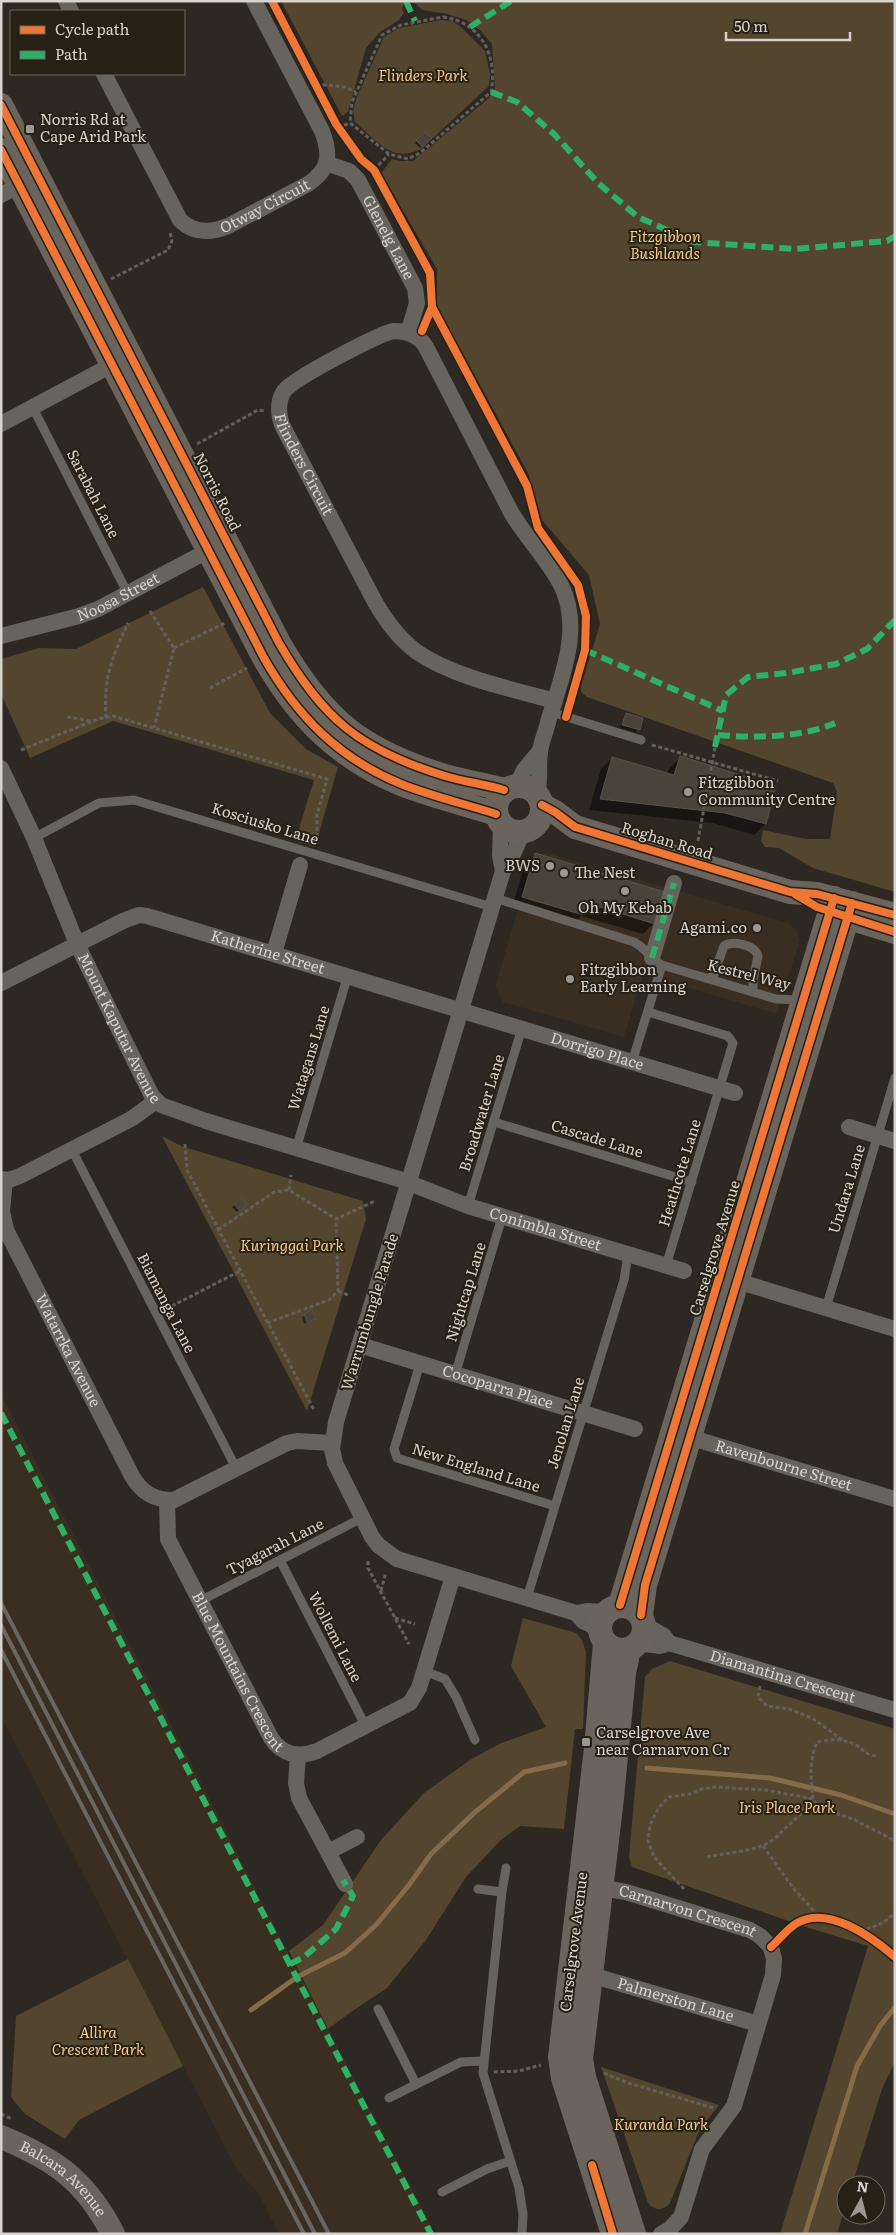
<svg xmlns="http://www.w3.org/2000/svg" width="896" height="2235" viewBox="0 0 896 2235" font-family="Literata,serif">
<rect width="100%" height="100%" fill="#2d2822"/>
<!-- built -->
<path fill="#392e1f" d="M547,853l241,70 8,7 4,10 -23,74 -111,-33 -22,-10 -20,66 -121,-35 -8,-15 37,-126 4,-6z
M1,1394l327,635 108,205h-157l-20,-40 -22,-24 -236,-454z"/>
<!-- green -->
<path fill="#54452e" d="M281,1h614v891l-82,-24 -34,-20 -14,-1 -4,-6 2,-11 43,9h24l7,-47 -4,-9 -246,-86 -6,-5v-6l19,-62 -11,-49 -47,-55 -14,-47 -91,-167v-37l-56,-96 11,-14 9,2h12l76,-63 6,-10 -3,-44 -12,-14 -14,-10 -19,-6 -25,-4c-6,-7 -9,-9 -18,-6l-2,5 2,4 -5,7 -19,12 -14,16 -18,64 -6,4z
M441,20l11,1 8,5 25,25 5,23 -1,12 -68,63c-29,15 -45,-9 -66,-27l-2,-11 3,-12 28,-62 15,-9z
M203,587l67,126 36,36 32,18 -23,80 -20,-6 19,-61 -201,-59 -83,37 -29,-64v-35l38,-11 37,1z
M162,1136l19,10 182,55 3,18 -59,192z
M523,1618l53,15 6,7 4,12 -3,77h-8l-11,100 -44,-3 -19,14 -35,37 -40,63 -39,48 -36,24 -23,17 -39,-78 34,-26 58,-85 43,-47 46,-33 29,-16 47,-17 -35,-61z
M670,1661l225,68v333l-13,27 -30,96h-6v19l-9,30h-57l88,-288 -62,-19 -174,-60 -3,-10 16,-180 7,-8z
M128,1959l55,107 -104,54 -14,19 -40,-25 -14,-17 5,-81z
M601,2067l118,38 -20,26 -29,72c-7,8 -15,8 -22,0z"/>
<!-- shadow -->
<path fill="#0007" d="M425,133l5,5 -10,10 -5,-5z
M626,714l15,5 -5,13 -16,-4z
M612,758l55,16 2,-5 11,-11 94,29 -9,37 -11,11 -41,-12 -124,-13 12,-41z
M535,855l119,68 -11,11 -62,-18 -10,10 -59,-18 12,-42z
M235,1205l8,2 -6,5 -5,-5z
M311,1312l3,7 -10,5 -2,-7z"/>
<g fill="none" stroke-linecap="round" stroke-linejoin="round">
<!-- stream -->
<path stroke="#846c49" stroke-width="5" d="M647,1768l123,10 71,17 54,19
M251,2010l46,-33 48,-24 31,-28 33,-40 22,-31 43,-41 50,-41 41,-9
M805,2234l52,-168 23,-40 15,-19"/>
</g>
<!-- building -->
<path fill="#4a4339" stroke="#56524c" d="M425,132l7,6 -9,9 -7,-7z
M626,713l17,5 -3,12 -18,-5z
M680,756l96,30 -10,38 -41,-11 -125,-14 12,-42 62,18z
M535,853l130,39 -10,32 -68,-21 -4,12 -61,-18z
M241,1198l6,7 -7,6 -6,-7z
M312,1310l4,9 -9,3 -3,-8z"/>
<g fill="none" stroke-linecap="round" stroke-linejoin="round">
<!-- path -->
<path stroke="#635f5b" stroke-width="3" stroke-dasharray="4 2.5" stroke-linecap="butt" d="M443,17c38,5 55,39 48,75l-71,61 -12,6 -19,-5 -39,-31 2,-21 30,-67 19,-10z
M316,84l29,3 11,5
M338,128l12,-5
M374,170l15,-16
M111,279l57,-29 4,-9 -2,-9
M197,444l61,-34 6,1
M150,611l24,37 -20,80
M174,648l51,-25
M210,688l37,-20
M67,717l25,4
M106,718c-3,-39 6,-61 22,-95
M652,745l126,36
M21,750l77,-31 15,-3 214,63 -10,36v28
M698,841l17,-94
M185,1144l2,26 127,240
M289,1190l2,-15
M218,1230l56,-38 15,-2 47,29
M338,1291l10,4
M166,1309l74,-38
M267,1323l62,-23 9,-9 -2,-72 39,-18
M368,1561v7l41,76
M381,1591l5,-19
M395,1618l20,6
M760,1686l-2,11 9,9 22,3 23,9 32,23
M813,1799c-2,-19 -4,-38 4,-57 13,-3 27,-4 39,3 8,5 11,11 21,11
M763,1846l31,43 20,22 5,8
M707,1857c17,-4 54,-6 67,-18 6,-5 11,-11 17,-16 8,-7 16,-14 16,-25
M684,1889l-30,-32 -6,-16 2,-16 9,-18 10,-10 21,-3 12,-5 13,-2 50,3 48,9 4,7 38,14 40,21
M860,1930c15,-2 25,-7 35,-18
M494,2072l25,-1 22,-6
M604,2073l24,10 86,25
M1,2114l11,5"/>
<!-- lane -->
<path stroke="#67645e" stroke-width="9" d="M33,408l95,186
M551,712l90,28
M34,838l65,-35 35,-3 358,107
M495,898l139,44c12,6 16,17 28,23l114,34 24,1
M709,979l5,-5 10,-28c9,-6 31,-1 34,10l-5,24v12
M648,1012l80,24 5,7 -67,223
M632,1062l30,-97
M494,1122l198,60
M296,1149l52,-174
M72,1150l164,318
M468,1206l54,-178
M826,1308l69,-230
M420,1364l-26,85 3,9 158,48
M455,1375l47,-158
M280,1560l86,167
M527,1598l97,-318 4,-26
M200,1601l162,-83
M424,1671l21,8 11,18 19,43
M478,1889l24,3 4,-24
M502,1892l-19,181 36,115 4,26 -1,20
M378,2009l38,75
M389,2098l72,-36 22,-1
M442,2192l45,-23 23,-8"/>
<!-- street -->
<g stroke="#67645e" stroke-width="16">
<path d="M66,1l5,10"/>
<path id="s1" d="M104,74l76,146c14,14 31,13 48,6l80,-42c22,-15 23,-29 14,-53l-68,-130"/>
<path id="s2" d="M326,163l23,8 9,9 57,108 2,15 -9,30"/>
<path d="M1,195l27,-14"/>
<path d="M1,424l120,-64"/>
<path id="s3" d="M1,636l78,-20 19,-7 119,-63"/>
<path id="s4" d="M1,768l33,70 43,106 62,126 13,26 9,9 45,16 193,58 69,27 216,65"/>
<path d="M517,785l7,-15 16,-19"/>
<path id="s5" d="M537,793c4,-14 1,-27 3,-41 1,-10 6,-20 8,-30 13,-44 35,-93 13,-137 -13,-26 -36,-48 -50,-73l-85,-165c-7,-12 -20,-16 -33,-16 -18,5 -99,47 -109,60 -7,11 -6,22 -2,34l93,177c11,19 24,37 42,50 36,25 95,37 138,49"/>
<path d="M501,824l-1,32 3,15"/>
<path d="M523,832l-9,20 -11,19 -167,551 -4,27 3,14 37,74 6,8 19,14 179,54 11,-2 19,1"/>
<path d="M274,953l26,-88"/>
<path d="M652,958l22,-75"/>
<path id="s6" d="M1,983l122,-62 16,-6 8,1 588,177"/>
<path d="M849,1127l46,14"/>
<path d="M1,1179l8,1 11,-4 111,-57 25,-18"/>
<path id="s7" d="M5,1180l-3,31 4,19 126,246c10,17 22,24 42,24l113,-57 10,-2 35,2"/>
<path d="M727,1278l168,51"/>
<path id="s8" d="M360,1345l275,84"/>
<path id="s9" d="M682,1435l213,64"/>
<path id="s10" d="M167,1500l1,39 103,199c11,17 28,20 46,13l93,-48 9,-15 34,-112"/>
<path d="M576,1613l7,8 16,8"/>
<path id="s11" d="M645,1625l19,11 5,7 226,67"/>
<path d="M638,1643l22,3 9,-3"/>
<path d="M298,1755l-2,28 3,15 46,86"/>
<path d="M328,1852l29,-15"/>
<path id="s12" d="M591,1886l35,6 124,38 10,6 11,11 3,12 -1,16 -39,131 -32,43 -21,68 -11,12 -9,5"/>
<path id="s13" d="M591,1975l167,49"/>
</g>
<!-- secondary -->
<g stroke="#6a645d" stroke-width="24">
<path d="M1,105l278,538c44,76 81,107 166,133 19,6 40,8 59,14"/>
<path d="M1,150l263,508c33,58 74,100 137,126 30,12 64,20 95,30"/>
<circle cx="519" cy="809" r="23"/>
<path d="M542,805l13,7 20,15 215,65 27,2 78,21"/>
<path d="M846,917l49,15"/>
<path d="M620,1605l214,-707"/>
<circle cx="622" cy="1628" r="22"/>
<path d="M641,1615l4,-30 207,-682"/>
<path d="M605,1643l-9,105 -36,309 3,21 50,156"/>
<path d="M629,1649l-5,24 -12,125 -31,261 3,18 50,157"/>
<path id="s14" d="M1,2137c54,22 85,44 112,97"/>
</g>
<!-- rail -->
<path stroke="#696662" stroke-width="4" d="M1,1603l328,631
M1,1625l314,609
M1,1650l303,584"/>
<!-- quiet -->
<path stroke="#2db169" stroke-width="6" stroke-dasharray="12 6" stroke-linecap="butt" d="M406,1l9,20
M470,27l41,-26
M491,92l26,10 37,32 44,49 40,34 56,25 101,7 92,-8 8,-5
M585,650l138,61
M718,735c36,3 84,3 117,-12
M715,747l11,-52 22,-18 39,-4 49,-9 31,-15 28,-29
M652,958l22,-75
M1,1413l430,821
M290,1964l14,-7 32,-28 17,-33 -10,-16"/>
<!-- cycleway casing -->
<g stroke="#272015" stroke-width="11">
<path id="cycleway" d="M272,1l64,123 25,35 13,11 56,103 2,34 -10,24
M1,105l278,538c44,76 81,107 166,133 19,6 40,8 59,14
M1,150l263,508c33,58 74,100 137,126 30,12 64,20 95,30
M432,307l95,179 11,42 40,57 8,31 -1,34 -19,67
M542,805l13,7 20,15 215,65 27,2 78,21
M795,894l22,13 78,25
M620,1605l214,-707
M641,1615l4,-30 207,-682
M771,1947c8,-7 17,-19 26,-24 31,-18 75,14 98,34
M592,2165l21,69"/>
</g>
<!-- cycleway -->
<use href="#cycleway" stroke="#f07635" stroke-width="8"/>
</g>
<!-- markers -->
<g fill="#9c9790" stroke="#272015" stroke-width="2">
<rect x="25" y="124" width="10" height="10" rx="2.5"/>
<circle cx="688" cy="792" r="5"/>
<circle cx="550" cy="866" r="5"/>
<circle cx="564" cy="873" r="5"/>
<circle cx="625" cy="891" r="5"/>
<circle cx="757" cy="928" r="5"/>
<circle cx="570" cy="979" r="5"/>
<rect x="581" y="1737" width="10" height="10" rx="2.5"/>
</g>
<g text-anchor="middle" stroke-width="4" stroke-linejoin="round" paint-order="stroke">
<!-- park labels -->
<g font-size="15" font-style="italic" fill="#f5ca8c" stroke="#272015">
<text x="423" y="81">Flinders Park</text>
<text x="665" y="242">Fitzgibbon<tspan x="665" dy="17">Bushlands</tspan></text>
<text x="292" y="1251">Kuringgai Park</text>
<text x="787" y="1813">Iris Place Park</text>
<text x="98" y="2038">Allira<tspan x="98" dy="17">Crescent Park</tspan></text>
<text x="661" y="2130">Kuranda Park</text>
</g>
<!-- poi labels -->
<g font-size="15" fill="#d8d3cc" stroke="#272015" text-anchor="start">
<text x="40" y="125">Norris Rd at<tspan x="40" dy="17">Cape Arid Park</tspan></text>
<text x="698" y="788">Fitzgibbon<tspan x="698" dy="17">Community Centre</tspan></text>
<text x="540" y="871" text-anchor="end">BWS</text>
<text x="574" y="878">The Nest</text>
<text x="625" y="913" text-anchor="middle">Oh My Kebab</text>
<text x="747" y="933" text-anchor="end">Agami.co</text>
<text x="580" y="975">Fitzgibbon<tspan x="580" dy="17">Early Learning</tspan></text>
<text x="596" y="1738">Carselgrove Ave<tspan x="596" dy="17">near Carnarvon Cr</tspan></text>
</g>
<!-- street labels -->
<g font-size="15" fill="#d8d3cc" stroke="#272015">
<text dy="5" stroke="none"><textPath href="#s1" startOffset="258">Otway Circuit</textPath></text>
<text dy="5" stroke="none"><textPath href="#s2" startOffset="102">Glenelg Lane</textPath></text>
<text dy="5" stroke="none"><textPath href="#s5" startOffset="731">Flinders Circuit</textPath></text>
<text transform="translate(217 492) rotate(63)" y="5">Norris Road</text>
<text transform="translate(93 494) rotate(63)" y="5">Sarabah Lane</text>
<text dy="5" stroke="none"><textPath href="#s3" startOffset="124">Noosa Street</textPath></text>
<text transform="translate(265 824) rotate(17)" y="5">Kosciusko Lane</text>
<text transform="translate(667 841) rotate(17)" y="5">Roghan Road</text>
<text dy="5" stroke="none"><textPath href="#s6" startOffset="288">Katherine Street</textPath></text>
<text transform="translate(749 975) rotate(14)" y="5">Kestrel Way</text>
<text dy="5" stroke="none"><textPath href="#s4" startOffset="286">Mount Kaputar Avenue</textPath></text>
<text dy="5" stroke="none"><textPath href="#s6" startOffset="632">Dorrigo Place</textPath></text>
<text transform="translate(309 1058) rotate(-73)" y="5">Watagans Lane</text>
<text transform="translate(482 1113) rotate(-73)" y="5">Broadwater Lane</text>
<text transform="translate(597 1139) rotate(17)" y="5">Cascade Lane</text>
<text transform="translate(680 1173) rotate(-73)" y="5">Heathcote Lane</text>
<text transform="translate(847 1189) rotate(-73)" y="5">Undara Lane</text>
<text dy="5" stroke="none"><textPath href="#s4" startOffset="778">Conimbla Street</textPath></text>
<text transform="translate(715 1248) rotate(-73)" y="5">Carselgrove Avenue</text>
<text transform="translate(466 1292) rotate(-73)" y="5">Nightcap Lane</text>
<text transform="translate(166 1303) rotate(63)" y="5">Biamanga Lane</text>
<text transform="translate(370 1312) rotate(-73)" y="5">Warrumbungle Parade</text>
<text dy="5" stroke="none"><textPath href="#s7" startOffset="186">Watarrka Avenue</textPath></text>
<text dy="5" stroke="none"><textPath href="#s8" startOffset="144">Cocoparra Place</textPath></text>
<text transform="translate(566 1423) rotate(-73)" y="5">Jenolan Lane</text>
<text dy="5" stroke="none"><textPath href="#s9" startOffset="106">Ravenbourne Street</textPath></text>
<text transform="translate(476 1468) rotate(17)" y="5">New England Lane</text>
<text transform="translate(275 1547) rotate(-27)" y="5">Tyagarah Lane</text>
<text transform="translate(335 1637) rotate(63)" y="5">Wollemi Lane</text>
<text dy="5" stroke="none"><textPath href="#s10" startOffset="189">Blue Mountains Crescent</textPath></text>
<text dy="5" stroke="none"><textPath href="#s11" startOffset="149">Diamantina Crescent</textPath></text>
<text dy="5" stroke="none"><textPath href="#s12" startOffset="100">Carnarvon Crescent</textPath></text>
<text transform="translate(574 1942) rotate(-83)" y="5">Carselgrove Avenue</text>
<text dy="5" stroke="none"><textPath href="#s13" startOffset="88">Palmerston Lane</textPath></text>
<text dy="5" stroke="none"><textPath href="#s14" startOffset="76">Balcara Avenue</textPath></text>
</g>
</g>
<!-- border -->
<rect width="896" height="2235" fill="none" stroke="#d8d3cc" stroke-width="5"/>
<!-- legend -->
<rect x="10" y="10" width="175" height="65" fill="#272015" stroke="#6e685e"/>
<rect x="20" y="26" width="25" height="8" fill="#f07635" stroke="#6e685e"/>
<text x="55" y="35" font-size="15" fill="#d8d3cc">Cycle path</text>
<rect x="20" y="51" width="25" height="8" fill="#2db169" stroke="#6e685e"/>
<text x="55" y="60" font-size="15" fill="#d8d3cc">Path</text>
<!-- north arrow -->
<g transform="translate(861 2200) rotate(7)"><circle r="24" fill="#272015" stroke="#6e685e"/>
<path d="M0-4L9 19L0 12L-9 19Z" fill="#9c9790"/>
<text y="-8" font-size="14" font-weight="bold" text-anchor="middle" fill="#d8d3cc">N</text>
</g>
<!-- scale -->
<path d="M726 32v8h124v-8" fill="none" stroke="#d8d3cc" stroke-width="2.5"/>
<text x="734" y="32" font-size="15" fill="#d8d3cc" stroke="#272015" stroke-width="4" paint-order="stroke">50 m</text>
</svg>
